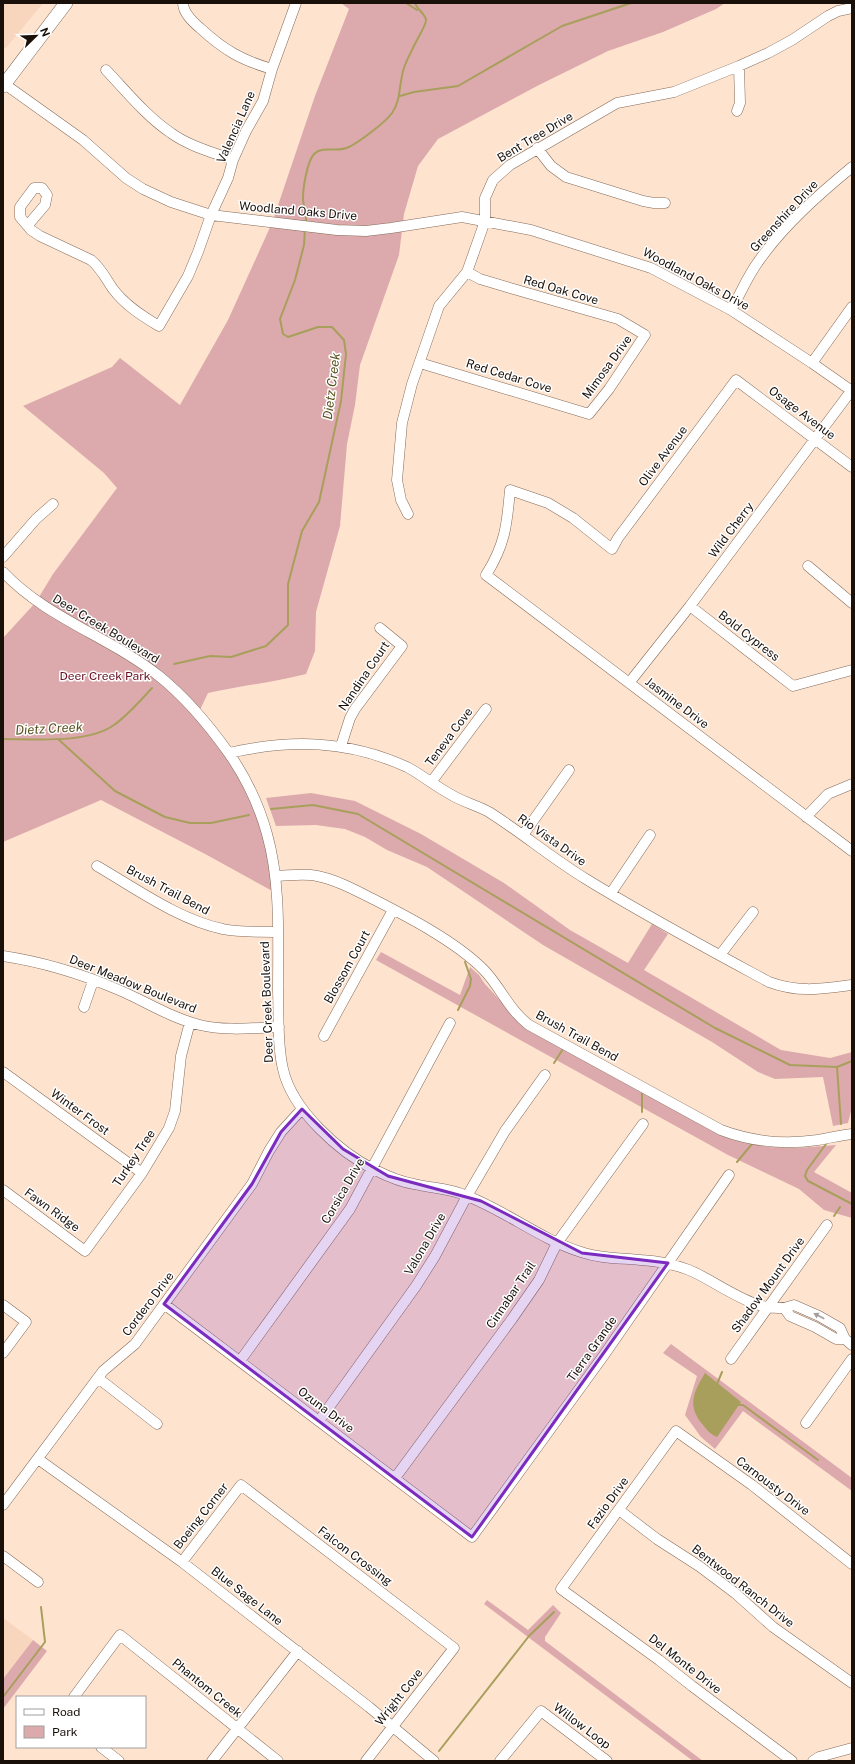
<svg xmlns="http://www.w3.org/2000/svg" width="855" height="1764" viewBox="0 0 855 1764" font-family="'Public Sans',sans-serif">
<rect width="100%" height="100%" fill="#fee3cf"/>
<!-- built -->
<path fill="#f8d6bd" d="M3,3h40l-37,45 -3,1z
M3,1618l30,22 -30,39z"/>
<!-- green -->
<path fill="#dcaaac" d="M341,3h384l-9,6 -53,23 -55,19 -69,34 -101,54 -20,27 -14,48 -5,41 -39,110 -5,40 -8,39 -7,82 -24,86 -1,39 -9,23c-32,8 -65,12 -98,19l-10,21 57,88 21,91 -69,-38 -106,-55 -98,42v-204l33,-36 17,-28 64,-86 -13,-15 -81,-67 89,-39 8,-9 60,47 48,-85 44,-97 43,-127 34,-87z
M311,793l44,8 66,33 83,49 66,47 58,33 24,-39 16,10 -24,36 137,80 49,8 22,-6v55l-4,16 -15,3 -10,-49 -48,2 -17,-7 -46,-30 -169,-97 -116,-78 -40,-17 -22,-13 -20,-8 -29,-4 -40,1 -10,-28z
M381,952l79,43 10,-28 9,8 6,9 40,43 210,112 32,8 30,1 39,-3 -22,27 38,21v25l-28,-8 -25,-21 -71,-34 -352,-195z
M671,1344l181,134v13l-109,-80 -28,38 -14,-12 -16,-22 12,-39 -34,-23z
M487,1600l41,30 25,-25 8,8 -16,24v4l158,120h-10l-209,-157z
M33,1640l14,11 -44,58v-30z"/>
<!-- water -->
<path fill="#a89f5c" d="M705,1373l36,29 -24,35c-7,-3 -10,-7 -14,-12 -16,-19 -10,-32 2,-52z"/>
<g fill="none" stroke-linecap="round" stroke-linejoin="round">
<!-- stream -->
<path stroke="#a89f5c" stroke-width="2" d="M406,3l11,7
M400,96l14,-4 44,-6 104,-60 69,-23
M306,222c1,-8 -3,-15 -3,-24 0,-10 4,-36 11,-44 9,-9 24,-1 35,-7 10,-5 37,-25 43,-34 8,-11 7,-24 10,-37 1,-9 6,-18 10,-26 2,-6 15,-26 14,-30 0,-5 -9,-11 -11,-17
M174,664l36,-8 21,1 35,-11 22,-21v-41l14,-53 17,-29 22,-101 5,-47 -2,-14 -12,-13h-14l-30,10 -5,-3 -3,-15 15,-39 9,-35 1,-17
M3,739c32,0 84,5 111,-14 14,-10 26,-24 38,-37
M58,739l57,52 50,26 25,6h21l38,-8
M271,809l42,-4 45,9 357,214 75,37 47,2 15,-6
M458,1010l12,-24 1,-7 -6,-17
M554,1063l9,-14
M837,1067l4,57
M642,1092v20
M826,1144l-19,26 -2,6 3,5 4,2 40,21
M737,1162l15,-18
M834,1216l6,-9
M717,1384l5,-12
M737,1405h6l75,55
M3,1697l42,-55 -4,-35
M439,1751l90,-115 25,-24"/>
<!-- minor casing -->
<g stroke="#836b59" stroke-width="11">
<path id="minor" d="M183,3c0,10 10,19 17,25 24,22 41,32 72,41
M106,70c21,22 40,46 65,63 18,13 41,19 62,27
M3,83l80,57 43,38 17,11 28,13 40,13 126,15 29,1 25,-3 71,-11 69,13 120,38 80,42 81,53 40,28
M737,111l3,-8 -1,-37
M537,148l14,18 15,11 77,24 11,2h11
M28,225l17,-20 2,-10 -5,-7h-8l-14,19v10l11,13 9,6 51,24c10,8 15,19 22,29 12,16 29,27 46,37l29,-50 10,-24 13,-37 17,-37 5,-18 13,-29 17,-30 9,-32 24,-66
M731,310c9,-15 16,-33 27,-48 25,-36 60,-67 94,-95
M420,363l169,51 20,-25 36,-54 -27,-16 -108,-31 -30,-9 -13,-7
M812,363l40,-56
M852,467l-116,-87 -118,158 -6,11 -39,-31 -25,-15 -38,-13c-3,35 -5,55 -24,85l366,276
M408,514l-7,-14 -4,-20 5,-57 10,-39 27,-78 28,-34 18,-51v-23l8,-18 17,-15 107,-62 57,-11 65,-26 29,-13 24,-13 36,-24 10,-5 14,-3
M3,557l33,-38 17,-15
M808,566l44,37
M3,572c43,46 107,65 156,104 26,21 49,48 69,76 17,24 31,53 39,82 14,49 11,106 11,157 1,25 -1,53 5,78 9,41 56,83 92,101 12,6 26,12 39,14 16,4 33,4 48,10 42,15 77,45 119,58 20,7 40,6 60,8 16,1 33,4 48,10 30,12 71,49 105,35l25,11 21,12 5,11 7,6
M690,606l103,80 59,-16
M629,683l61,-77 161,-215
M341,746l9,-28 5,-9 47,-63 -22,-18
M229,753c62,-14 119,-13 178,14 15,8 28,19 43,27 12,8 27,11 39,18 33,21 64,47 97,67 60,37 122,70 183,103 30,11 52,7 83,3
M432,781l54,-72
M806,817l22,-23 24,-10
M523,835l46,-65
M97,866c38,22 82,54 126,63 17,4 37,2 55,3
M275,876c13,0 28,-3 42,0 20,4 38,14 56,23 35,18 82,42 110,70 17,17 25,40 46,56l192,105c32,12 63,15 97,10 12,-2 23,-5 34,-6
M611,893l39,-58
M720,955l33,-43
M3,956c40,6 79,18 116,34 28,12 52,28 81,35 25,6 53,3 79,2
M84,1007l9,-26
M324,1036l69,-126
M3,1072l139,101
M3,1190l82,61 57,-78 27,-45 6,-17 6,-55 9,-34
M164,1304l308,233 132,-182 125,-180
M3,1305l23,17 -23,31
M785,1309l5,7 25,11 21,12h9
M731,1359l96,-134
M240,1361l110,-152 100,-186
M98,1378l59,46
M319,1421l97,-135 19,-30 32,-60 38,-65 40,-56
M806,1423l46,-64
M38,1459l144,103 187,145 65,54
M395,1478l117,-159 27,-39 18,-37 86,-119
M3,1505l100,-134 32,-27 117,-160 17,-33 12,-19 21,-23
M619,1510l38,29 42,27 36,27 38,34 79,56
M3,1556l35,26
M182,1562l59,-77 213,163 -88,113
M74,1697l46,-62 158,126
M101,1747l18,14
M212,1761l86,-110
M500,1761l41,-50 66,50
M792,1761l-100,-75 -33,-26 -98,-71 115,-158 76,54 100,79
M813,1761l6,-4 33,-9"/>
</g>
<!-- major casing -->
<g stroke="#836b59" stroke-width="14">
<path id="major" d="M3,86l63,-83"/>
</g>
<!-- minor -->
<use href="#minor" stroke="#fff" stroke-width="10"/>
<!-- major -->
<use href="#major" stroke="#fff" stroke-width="13"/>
</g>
<!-- one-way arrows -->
<defs><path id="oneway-solid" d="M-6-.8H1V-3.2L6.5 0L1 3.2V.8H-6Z"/></defs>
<use fill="#a39f9d" href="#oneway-solid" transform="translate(819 1316) rotate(-153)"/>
<!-- marked area -->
<path fill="#7b2cbf" fill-opacity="0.2" stroke="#7b2cbf" stroke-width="3" stroke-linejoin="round" d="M302,1109l41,40 45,27 93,25 101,52 86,10 -196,274 -308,-233 88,-120 29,-52z"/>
<g text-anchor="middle" stroke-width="3" stroke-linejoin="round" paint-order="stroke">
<!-- street labels -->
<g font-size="12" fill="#19100a" stroke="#fff">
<text transform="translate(236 127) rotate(-66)" y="4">Valencia Lane</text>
<text transform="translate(535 137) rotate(-31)" y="4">Bent Tree Drive</text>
<text transform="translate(298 211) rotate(5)" y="4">Woodland Oaks Drive</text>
<text transform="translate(784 216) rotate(-47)" y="4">Greenshire Drive</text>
<text transform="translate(696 279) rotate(28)" y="4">Woodland Oaks Drive</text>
<text transform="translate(561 290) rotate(16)" y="4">Red Oak Cove</text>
<text transform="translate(607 367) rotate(-54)" y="4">Mimosa Drive</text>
<text transform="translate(509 376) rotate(17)" y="4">Red Cedar Cove</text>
<text transform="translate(802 413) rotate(37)" y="4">Osage Avenue</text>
<text transform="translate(663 456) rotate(-53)" y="4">Olive Avenue</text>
<text transform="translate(731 530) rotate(-53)" y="4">Wild Cherry</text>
<text transform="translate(106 629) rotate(31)" y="4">Deer Creek Boulevard</text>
<text transform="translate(749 636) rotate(38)" y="4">Bold Cypress</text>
<text transform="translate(364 676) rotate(-56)" y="4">Nandina Court</text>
<text transform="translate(677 703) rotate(37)" y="4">Jasmine Drive</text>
<text transform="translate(449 737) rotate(-53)" y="4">Teneva Cove</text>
<text transform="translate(552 840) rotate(35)" y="4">Rio Vista Drive</text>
<text transform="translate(168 890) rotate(28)" y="4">Brush Trail Bend</text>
<text transform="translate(347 967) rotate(-61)" y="4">Blossom Court</text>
<text transform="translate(133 984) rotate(22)" y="4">Deer Meadow Boulevard</text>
<text transform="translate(267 1002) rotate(-92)" y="4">Deer Creek Boulevard</text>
<text transform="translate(577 1036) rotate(29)" y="4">Brush Trail Bend</text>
<text transform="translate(80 1112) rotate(36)" y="4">Winter Frost</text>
<text transform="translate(134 1158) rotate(-56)" y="4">Turkey Tree</text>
<text transform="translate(343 1191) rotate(-60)" y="4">Corsica Drive</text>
<text transform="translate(52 1210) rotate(36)" y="4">Fawn Ridge</text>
<text transform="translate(425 1244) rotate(-60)" y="4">Valona Drive</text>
<text transform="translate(768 1285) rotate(-54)" y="4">Shadow Mount Drive</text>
<text transform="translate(511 1295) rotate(-56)" y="4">Cinnabar Trail</text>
<text transform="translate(148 1304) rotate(-53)" y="4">Cordero Drive</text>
<text transform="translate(592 1349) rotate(-55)" y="4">Tierra Grande</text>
<text transform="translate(326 1410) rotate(37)" y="4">Ozuna Drive</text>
<text transform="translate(773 1486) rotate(37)" y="4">Carnousty Drive</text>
<text transform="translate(608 1503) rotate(-54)" y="4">Fazio Drive</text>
<text transform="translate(201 1516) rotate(-52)" y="4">Boeing Corner</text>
<text transform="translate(355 1556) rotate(37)" y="4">Falcon Crossing</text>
<text transform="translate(743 1586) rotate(38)" y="4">Bentwood Ranch Drive</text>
<text transform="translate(247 1596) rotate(38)" y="4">Blue Sage Lane</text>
<text transform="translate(685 1664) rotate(38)" y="4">Del Monte Drive</text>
<text transform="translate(207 1688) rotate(39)" y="4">Phantom Creek</text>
<text transform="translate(399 1697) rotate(-52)" y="4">Wright Cove</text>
<text transform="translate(582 1726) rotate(37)" y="4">Willow Loop</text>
</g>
<!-- park labels -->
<g font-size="12" fill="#660f21" stroke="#fff">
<text x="105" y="680">Deer Creek Park</text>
</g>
<!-- water labels -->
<g font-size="13" font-style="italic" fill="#5a531f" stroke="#fff">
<text transform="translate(331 386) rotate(-83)" y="5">Dietz Creek</text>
<text transform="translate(49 728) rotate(-3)" y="5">Dietz Creek</text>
</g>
</g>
<!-- border -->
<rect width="855" height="1764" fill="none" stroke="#19100a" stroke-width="8"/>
<!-- legend -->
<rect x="16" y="1696" width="130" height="52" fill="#ffffff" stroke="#a39f9d"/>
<rect x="24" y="1709" width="20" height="6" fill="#ffffff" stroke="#a39f9d"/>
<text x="52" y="1716" font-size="12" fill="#19100a">Road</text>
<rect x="24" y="1726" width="20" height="12" fill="#dcaaac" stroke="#a39f9d"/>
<text x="52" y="1736" font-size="12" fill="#19100a">Park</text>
<!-- north arrow -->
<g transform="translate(36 36) rotate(67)" stroke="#ffffff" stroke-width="3" paint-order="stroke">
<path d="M0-3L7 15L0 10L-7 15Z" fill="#19100a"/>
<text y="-6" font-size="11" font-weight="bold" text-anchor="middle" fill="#19100a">N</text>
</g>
</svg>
